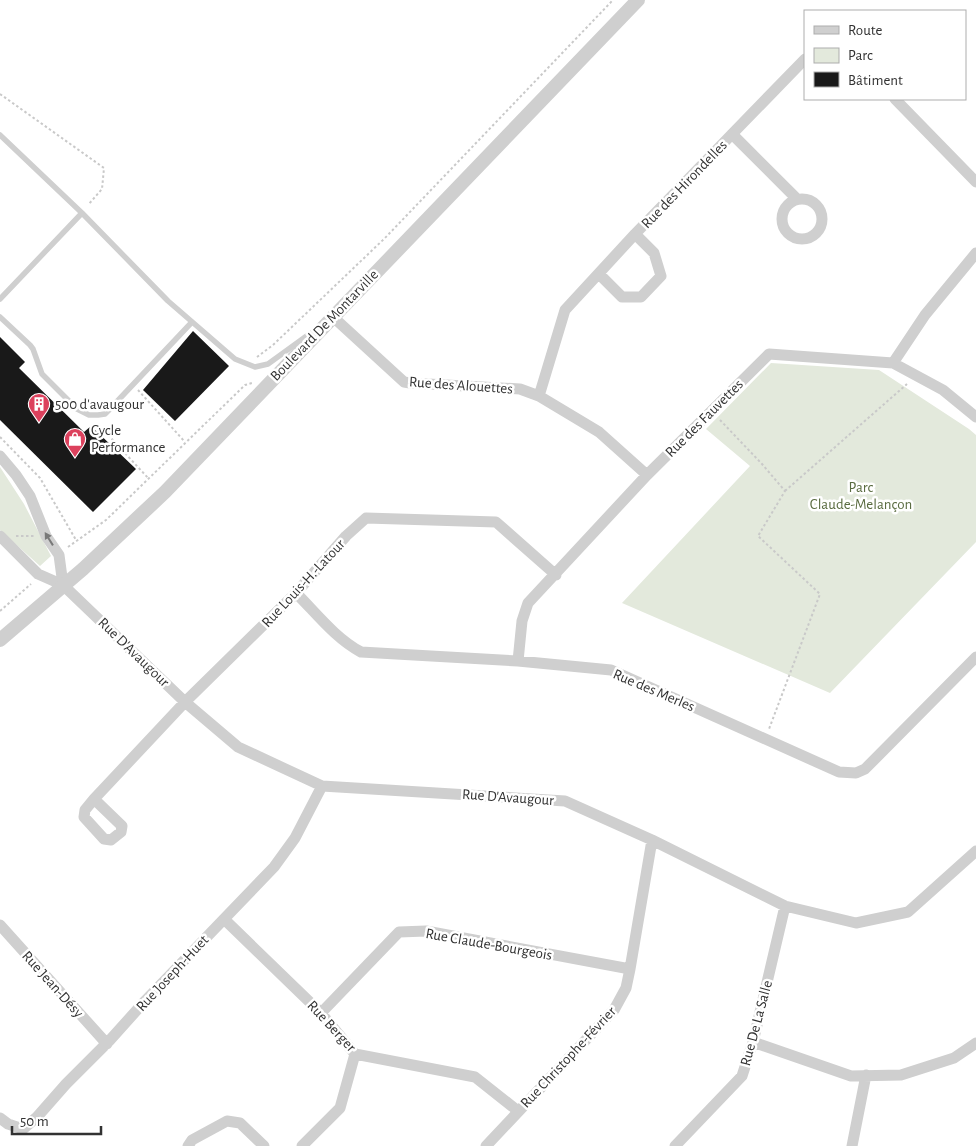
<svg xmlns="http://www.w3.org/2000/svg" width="976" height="1146" viewBox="0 0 976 1146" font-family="'Alegreya Sans',sans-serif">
<rect width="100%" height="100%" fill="#fff"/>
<!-- green -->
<path fill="#e3e9dc" d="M771,363l108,7 90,59 7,6v107l-146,151 -208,-90 128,-137 -44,-37z
M0,467l24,37 27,52 -11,10 -40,-36z"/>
<!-- building -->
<path fill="#191919" d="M193,331l36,35 -54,55 -32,-31z
M0,337l25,25 -6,6 65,64 7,-6 45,43 -43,43 -93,-92z"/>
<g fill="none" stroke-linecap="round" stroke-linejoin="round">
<!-- path -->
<path stroke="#c9c9c9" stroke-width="2" stroke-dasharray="2.5 2.5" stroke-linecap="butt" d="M0,94l104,74 -2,21 -14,16
M257,357l16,-12 112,-107 228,-238
M138,390l47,52
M720,420l42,44 23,27 -27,45 62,58 -51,135
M98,424l51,55
M0,437l40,41 36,62
M785,491l122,-107
M16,536h18
M68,547l38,-27 139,-135 7,-2
M0,611l31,-27"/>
<!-- service -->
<path stroke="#cfcfcf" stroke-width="5.5" d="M0,135l82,78 -82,86
M82,213l86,88 67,58 20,8 13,-3 40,-29
M0,317l30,28 3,4 9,25 35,35 12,6h9l7,-1 3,-3 84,-89"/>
<!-- minor -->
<path stroke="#cfcfcf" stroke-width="11" d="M895,99l81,83
M732,134l65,65
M782 219a20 20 0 1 1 40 0a20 20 0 1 1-40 0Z
M599,274l23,23h19l20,-21 -7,-23 -19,-19
M332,316l72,66 6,1 110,6 19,7 60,36 48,43
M893,363l32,-48 51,-62
M539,396l26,-86 70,-76 170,-175
M0,456l16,19 14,21 16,40 13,19 4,30
M0,536l38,38 25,11 122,117 53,45 84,39 243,15 87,39 133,66 71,17 52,-11 68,-61
M296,593c20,20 40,46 65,59l157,9 93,9 228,102 17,1 9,-4 111,-112
M518,661l4,-40 6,-18 119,-128 122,-121 124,9 50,27 33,27
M94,799l28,27 -1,6 -10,8 -7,-1 -20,-22 1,-7 9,-11 91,-97 111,-109 50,-57 20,-18 130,4 60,53
M224,919l97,94 34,41 120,23 43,34
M0,925l107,119
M321,1013l78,-81 27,-1 204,38
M753,1042l98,34 50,-1 53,-17 22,-15
M0,1118l8,6 15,5 14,-12 29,-33 44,-44 35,-39 129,-134 21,-29 27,-52
M188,1146l4,-6 35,-19 13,2 24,23
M302,1146l38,-38 15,-54
M486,1146l128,-136 12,-22 4,-19 22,-129
M675,1146l67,-70 11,-34 32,-136
M852,1146l14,-71"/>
<!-- tertiary -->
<path stroke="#cfcfcf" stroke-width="14" d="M0,640l83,-71 82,-77 473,-492"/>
</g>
<!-- one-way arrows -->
<defs><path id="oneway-solid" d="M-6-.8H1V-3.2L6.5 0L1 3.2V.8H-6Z" transform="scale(1.25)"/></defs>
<use fill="#797979" href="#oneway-solid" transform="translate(49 539) rotate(-122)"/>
<!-- icons -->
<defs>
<g id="building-pin" transform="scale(1.125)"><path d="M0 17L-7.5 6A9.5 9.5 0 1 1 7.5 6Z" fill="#dc415d" stroke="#fff"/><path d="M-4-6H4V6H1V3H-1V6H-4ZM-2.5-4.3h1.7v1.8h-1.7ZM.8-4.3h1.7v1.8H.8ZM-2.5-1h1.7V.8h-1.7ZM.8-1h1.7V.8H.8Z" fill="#fff"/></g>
<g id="shop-pin" transform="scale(1.125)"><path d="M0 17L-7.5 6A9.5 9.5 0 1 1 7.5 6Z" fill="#dc415d" stroke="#fff"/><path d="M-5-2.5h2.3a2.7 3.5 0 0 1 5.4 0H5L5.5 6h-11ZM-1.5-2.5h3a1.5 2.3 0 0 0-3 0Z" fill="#fff"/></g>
</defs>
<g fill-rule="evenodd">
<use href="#building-pin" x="39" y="404"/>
<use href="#shop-pin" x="75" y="439"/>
</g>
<g text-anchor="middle" stroke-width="5" stroke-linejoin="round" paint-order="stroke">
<!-- street labels -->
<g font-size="15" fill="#323232" stroke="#fff">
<text transform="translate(684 184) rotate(-46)" y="5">Rue des Hirondelles</text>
<text transform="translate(324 325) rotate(-46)" y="5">Boulevard De Montarville</text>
<text transform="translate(461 385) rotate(4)" y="5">Rue des Alouettes</text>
<text transform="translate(704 418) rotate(-45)" y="5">Rue des Fauvettes</text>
<text transform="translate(303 583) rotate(-47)" y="5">Rue Louis-H.-Latour</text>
<text transform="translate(134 652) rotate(44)" y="5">Rue D'Avaugour</text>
<text transform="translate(654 690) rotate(23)" y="5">Rue des Merles</text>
<text transform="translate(508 797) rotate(4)" y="5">Rue D'Avaugour</text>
<text transform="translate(489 944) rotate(10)" y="5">Rue Claude-Bourgeois</text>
<text transform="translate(172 973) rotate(-47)" y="5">Rue Joseph-Huet</text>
<text transform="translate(53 984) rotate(48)" y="5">Rue Jean-Désy</text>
<text transform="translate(756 1023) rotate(-75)" y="5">Rue De La Salle</text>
<text transform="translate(332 1026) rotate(47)" y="5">Rue Berger</text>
<text transform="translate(568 1057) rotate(-47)" y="5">Rue Christophe-Février</text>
</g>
<!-- poi labels -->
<g font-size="15" fill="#323232" stroke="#fff" text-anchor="start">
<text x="55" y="409">500 d'avaugour</text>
<text x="91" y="435">Cycle<tspan x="91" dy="17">Performance</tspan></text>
</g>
<!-- park labels -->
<g font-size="15" fill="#5a6c41" stroke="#fff">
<text x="861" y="492">Parc<tspan x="861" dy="17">Claude-Melançon</tspan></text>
</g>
</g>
<!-- legend -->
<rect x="804" y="10" width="162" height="90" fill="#ffffff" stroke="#adadad"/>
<rect x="814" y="26" width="25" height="8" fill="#cfcfcf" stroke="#adadad"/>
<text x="848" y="35" font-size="15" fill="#323232">Route</text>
<rect x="814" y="48" width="25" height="15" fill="#e3e9dc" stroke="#adadad"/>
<text x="848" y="60" font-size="15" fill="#323232">Parc</text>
<rect x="814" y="72" width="25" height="15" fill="#191919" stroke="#adadad"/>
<text x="848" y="85" font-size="15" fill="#323232">Bâtiment</text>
<!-- scale -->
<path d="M12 1126v8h89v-8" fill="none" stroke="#323232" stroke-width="2.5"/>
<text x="20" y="1126" font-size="15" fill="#323232" stroke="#ffffff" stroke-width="4" paint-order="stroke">50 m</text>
</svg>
